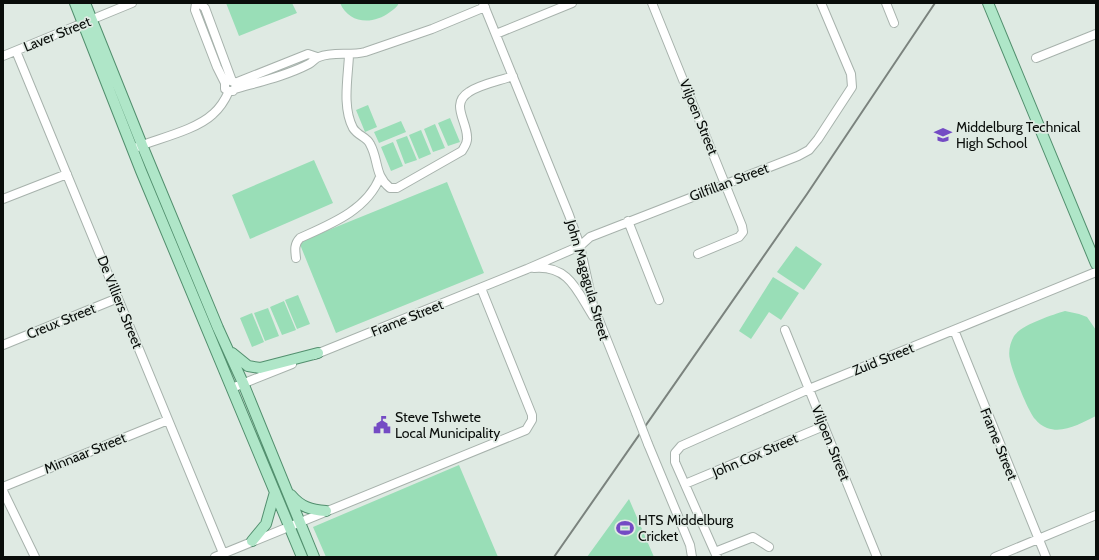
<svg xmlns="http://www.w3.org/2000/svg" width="1099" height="560" viewBox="0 0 1099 560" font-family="Cabin,sans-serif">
<rect width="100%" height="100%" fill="#dfeae3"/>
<!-- green -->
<path fill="#99deb7" d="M226,3h66l5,10 -58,23z
M340,3h59c-2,4 -5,6 -9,9 -17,13 -41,12 -50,-9z
M368,105l9,22 -12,5 -9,-22z
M450,118l10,24 -12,4 -10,-23z
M401,121l5,11 -27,11 -5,-11z
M435,124l10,24 -12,4 -9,-23z
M421,130l10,24 -12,5 -10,-24z
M407,136l10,24 -12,4 -9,-24z
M393,142l10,24 -12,5 -10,-24z
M314,160l19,43 -83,36 -18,-44z
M447,182l37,91 -148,60 -37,-91z
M796,246l26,18 -18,26 -27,-18z
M773,277l26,16 -18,27 -12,-8 -18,27 -12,-8z
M298,295l12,29 -13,5 -12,-29z
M284,301l12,29 -14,5 -12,-28z
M268,308l11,28 -14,5 -11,-28z
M1065,311l14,3 8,3 9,13v86c-15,7 -32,18 -49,12 -5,-2 -9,-5 -12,-9 -7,-8 -23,-48 -25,-59 -2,-8 0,-17 4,-24 7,-11 38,-21 51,-25z
M252,313l12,29 -12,5 -12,-29z
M459,465l39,92h-172l-13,-30z
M629,499l25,58h-67z"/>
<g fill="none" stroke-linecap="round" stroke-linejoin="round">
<!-- minor casing -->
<g stroke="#a7b2ac" stroke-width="10">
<path id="minor" d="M196,3l-1,7 22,57 8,16
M199,3l6,5 27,73
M483,3l86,212 11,31 13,59 43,108
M652,3l90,223 1,6 -4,5 -41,17
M886,3l8,20
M496,34l76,-31
M16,51l207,502
M349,55c-1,23 -7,52 4,73 5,8 14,9 17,16 9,16 4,31 20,44h7l65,-37c2,-4 6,-8 5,-14 0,-16 -17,-33 2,-45 12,-8 30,-11 44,-16
M3,56l129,-53
M1036,58l60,-24
M235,83l1,4 -3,4h-4l-4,-2v-6l4,-3 6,3 73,-29 9,3
M235,89c24,-7 51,-13 74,-25 4,-2 6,-6 10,-7 14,-6 31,-1 46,-5l67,-23 53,-22
M137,147c23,-9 59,-17 76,-33 7,-6 12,-14 16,-23
M3,199l64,-25
M628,221l31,79
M296,258c-1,-8 -2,-14 4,-20 31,-14 67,-28 80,-61
M534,268c35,-3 43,23 59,48
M785,330l92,227
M954,330l92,227
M3,345l115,-47
M314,355l213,-86 53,-23 10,-9 208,-81 11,-6 9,-11 34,-52 -1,-13 -30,-71
M232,388l60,-24
M648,444l42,101 2,12
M685,484l139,-58
M3,487l165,-67
M3,491l32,66
M715,552l38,-15 16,10
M215,557l311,-127 6,-10v-5l-51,-127
M717,557l-42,-95v-9l6,-7 128,-57 287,-117
M995,557l101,-42"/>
</g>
<!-- major casing -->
<g stroke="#528f6e" stroke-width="12">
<path id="major" d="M75,3l66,168 161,386
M85,3l57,142 76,183 25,55 71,174
M988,3l108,261
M232,353l16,13 12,2 58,-15
M291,495c10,12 20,15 35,16
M252,541l14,-17 9,-32"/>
</g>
<!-- minor -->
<use href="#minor" stroke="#fff" stroke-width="8"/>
<!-- major -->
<use href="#major" stroke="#afe6c8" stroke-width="10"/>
<!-- rail -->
<path stroke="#7b837e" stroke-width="2" d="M554,557l253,-363 128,-191"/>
<!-- minor-bridge casing -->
<g stroke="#a7b2ac" stroke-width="10" stroke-linecap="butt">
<path id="minor-bridge" d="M636,413l12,31"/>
</g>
<!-- minor-bridge -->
<use href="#minor-bridge" stroke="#fff" stroke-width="8"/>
</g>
<!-- icons -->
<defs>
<g id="school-bare" transform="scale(1.38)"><path d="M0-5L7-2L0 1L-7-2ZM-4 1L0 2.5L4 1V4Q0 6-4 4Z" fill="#744bc4" stroke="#dfeae3" stroke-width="2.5" paint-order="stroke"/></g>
<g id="civic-bare" transform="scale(1.38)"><path d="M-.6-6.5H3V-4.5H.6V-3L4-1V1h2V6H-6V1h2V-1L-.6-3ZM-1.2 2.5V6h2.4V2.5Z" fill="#744bc4" stroke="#dfeae3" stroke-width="2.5" paint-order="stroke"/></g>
<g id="stadium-bare" transform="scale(1.38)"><path d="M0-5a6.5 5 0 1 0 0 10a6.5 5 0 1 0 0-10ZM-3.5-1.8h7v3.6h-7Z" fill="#744bc4" stroke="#dfeae3" stroke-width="2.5" paint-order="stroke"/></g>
</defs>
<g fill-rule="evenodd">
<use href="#school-bare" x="943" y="135"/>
<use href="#civic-bare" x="382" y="425"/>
<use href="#stadium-bare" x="625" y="528"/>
</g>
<g text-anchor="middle" stroke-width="3.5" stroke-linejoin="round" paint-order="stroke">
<!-- street labels -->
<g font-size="14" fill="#090d0a" stroke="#dfeae3">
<text transform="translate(57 34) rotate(-22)" y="5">Laver Street</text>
<text transform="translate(699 117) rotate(68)" y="5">Viljoen Street</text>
<text transform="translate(729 182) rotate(-21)" y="5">Gilfillan Street</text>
<text transform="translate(588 280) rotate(74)" y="5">John Magagula Street</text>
<text transform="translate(120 302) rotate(68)" y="5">De Villiers Street</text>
<text transform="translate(407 318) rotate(-22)" y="5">Frame Street</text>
<text transform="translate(61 321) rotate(-22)" y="5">Creux Street</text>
<text transform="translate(883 359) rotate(-22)" y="5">Zuid Street</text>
<text transform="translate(831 443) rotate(68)" y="5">Viljoen Street</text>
<text transform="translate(999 444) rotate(68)" y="5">Frame Street</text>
<text transform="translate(85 453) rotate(-22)" y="5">Minnaar Street</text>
<text transform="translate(755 455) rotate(-23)" y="5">John Cox Street</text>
</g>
<!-- poi labels -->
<g font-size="14" fill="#090d0a" stroke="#dfeae3" text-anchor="start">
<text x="956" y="132">Middelburg Technical<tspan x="956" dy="16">High School</tspan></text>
<text x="395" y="422">Steve Tshwete<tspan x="395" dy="16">Local Municipality</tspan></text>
<text x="638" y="525">HTS Middelburg<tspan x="638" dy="16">Cricket</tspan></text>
</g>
</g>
<!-- border -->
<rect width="1099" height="560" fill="none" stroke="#090d0a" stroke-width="8"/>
</svg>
